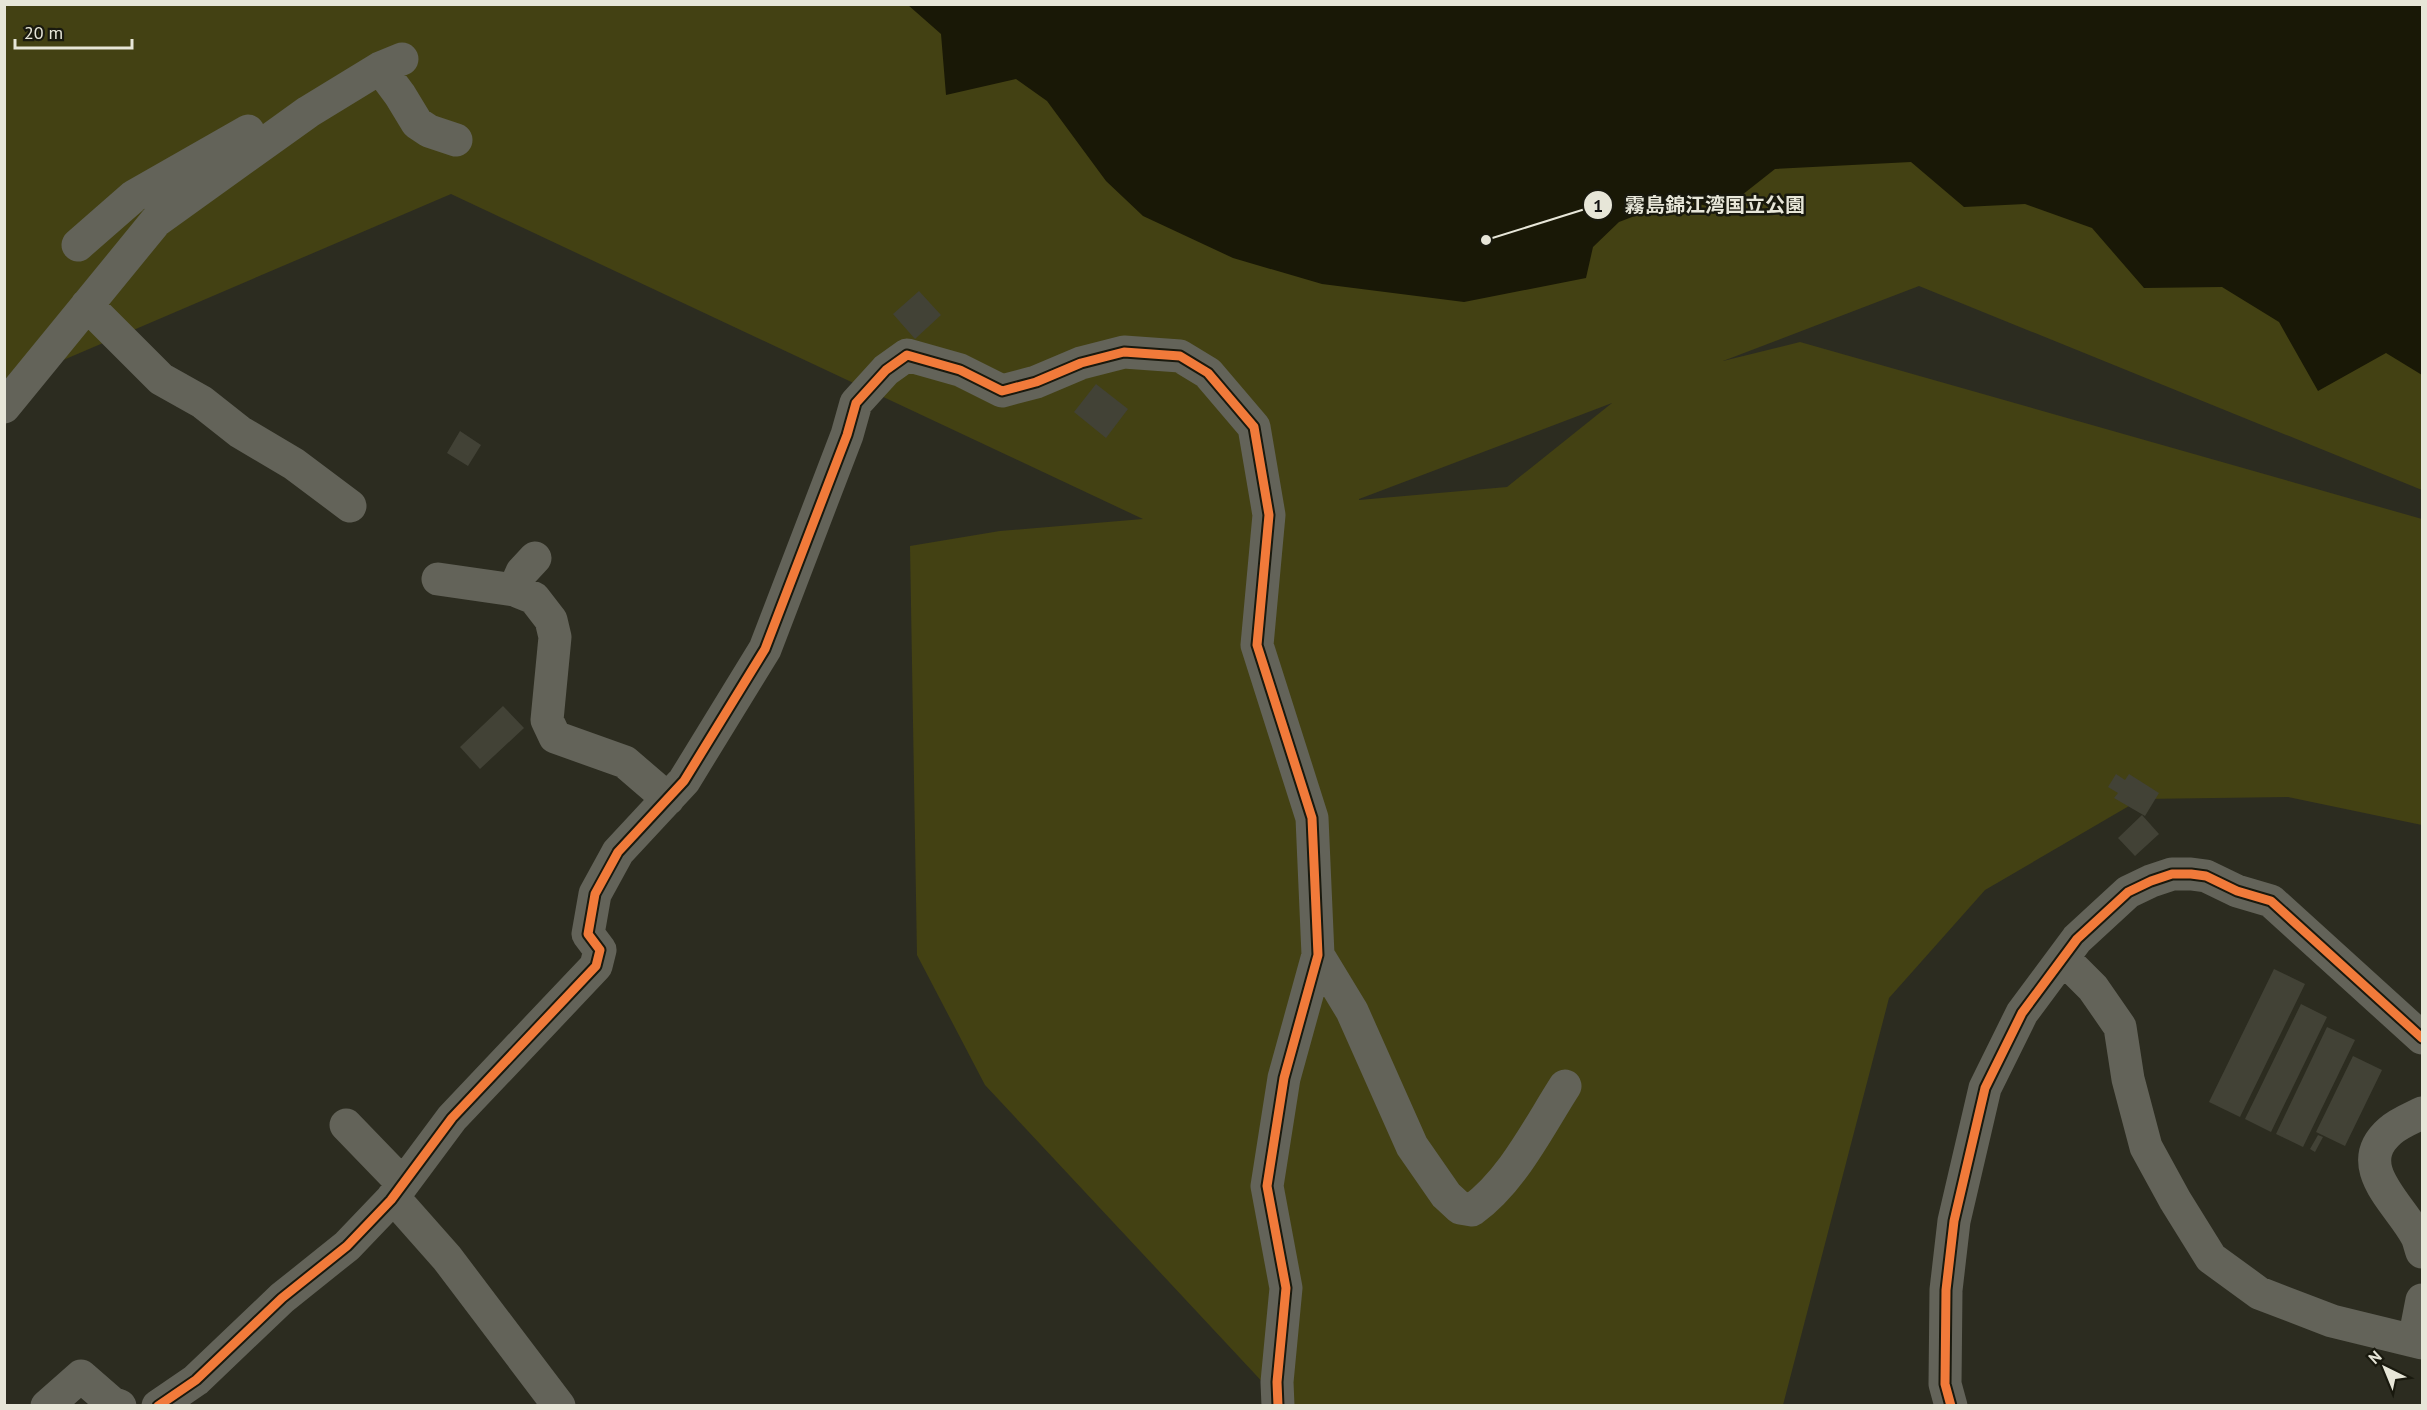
<svg xmlns="http://www.w3.org/2000/svg" width="2427" height="1410" viewBox="0 0 2427 1410" font-family="'PT Sans','Noto Sans JP',sans-serif">
<rect width="100%" height="100%" fill="#2c2c20"/>
<!-- green -->
<path fill="#434113" fill-rule="evenodd" d="M5,5h2417v485l-503,-204 -196,75 77,-19 622,177v306l-134,-28 -147,2 -156,91 -96,108 -106,407h-499l-299,-320 -68,-130 -7,-409 90,-15 143,-12 -692,-325 -446,191zM1612,403l-105,84 -148,13v-1z"/>
<!-- water -->
<path fill="#191806" d="M908,5h1514v370l-36,-22 -68,38 -39,-69 -57,-35 -78,1 -52,-60 -67,-24 -61,3 -53,-45 -136,7 -52,41 -44,-11 -60,23 -26,25 -7,31 -122,24 -142,-18 -89,-26 -90,-42 -37,-35 -59,-80 -31,-22 -70,16 -5,-61z"/>
<!-- building -->
<path fill="#424236" d="M919,291l22,24 -26,24 -22,-25z
M1096,384l32,25 -22,29 -32,-26z
M460,431l21,14 -13,21 -21,-13z
M503,706l21,22 -44,41 -20,-22z
M2116,774l9,6 4,-6 30,19 -14,23 -31,-18 4,-5 -10,-6z
M2142,815l17,19 -24,22 -17,-18z
M2274,969l31,15 -65,133 -31,-15z
M2301,1004l26,13 -56,115 -26,-13z
M2327,1027l28,13 -52,107 -27,-13z
M2353,1056l29,14 -37,76 -29,-14z
M2318,1135l5,2 -8,15 -5,-3z"/>
<g fill="none" stroke-linecap="round" stroke-linejoin="round">
<!-- minor -->
<path stroke="#636359" stroke-width="33" d="M380,68l20,27 17,28 12,8 27,9
M78,245l56,-49 114,-65
M87,305l74,74 41,23 38,30 54,32 56,42
M4,407l152,-186 152,-109 72,-44 22,-9
M438,579l76,11 20,8 17,22 4,17 -8,83 8,17 70,25 43,37
M514,590l8,-18 13,-14
M1318,955l34,56 60,135 34,49 14,13 12,2c41,-30 66,-82 93,-124
M2064,959l29,29 27,39 8,52 18,68 29,53 36,58 48,35 73,28 90,22
M2422,1113c-10,5 -23,10 -32,18 -40,35 9,72 26,104 3,5 4,12 6,17
M346,1125l57,59
M393,1197l54,61 112,148
M2414,1341l8,-41
M47,1406l34,-30 31,27 8,3
M158,1406l38,-26 86,-82 65,-52 44,-46 61,-82 144,-152 4,-16 -12,-16 7,-40 23,-42 66,-71 81,-132 82,-214 9,-32 30,-33 21,-15 53,15 42,21 34,-9 45,-19 43,-11 56,4 28,17 46,54 15,88 -12,130 55,173 6,137 -34,123 -17,108 19,102 -9,94 1,24
M1951,1406l-6,-22 1,-94 8,-69 31,-133 37,-75 55,-74 51,-47 23,-11 21,-7h19l15,2 31,15 34,10 151,137"/>
<!-- cycleway casing -->
<g stroke="#19190e" stroke-width="13">
<path id="cycleway" d="M158,1406l38,-26 86,-82 65,-52 44,-46 61,-82 144,-152 4,-16 -12,-16 7,-40 23,-42 66,-71 81,-132 82,-214 9,-32 30,-33 21,-15 53,15 42,21 34,-9 45,-19 43,-11 56,4 28,17 46,54 15,88 -12,130 55,173 6,137 -34,123 -17,108 19,102 -9,94 1,24
M1951,1406l-6,-22 1,-94 8,-69 31,-133 37,-75 55,-74 51,-47 23,-11 21,-7h19l15,2 31,15 34,10 151,137"/>
</g>
<!-- cycleway -->
<use href="#cycleway" stroke="#f17a3a" stroke-width="9"/>
</g>
<!-- callouts -->
<path fill="none" stroke="#e7e6d8" stroke-width="2" d="M1486 240L1598 205"/>
<g fill="#e7e6d8" stroke="#19190e" stroke-width="2">
<circle cx="1486" cy="240" r="6"/>
<circle cx="1598" cy="205" r="15"/>
</g>
<g font-size="18" text-anchor="middle" font-weight="bold" fill="#111">
<text x="1598" y="212">1</text>
</g>
<g font-size="20" text-anchor="middle" font-weight="bold" fill="#e7e6d8" stroke="#19190e" stroke-width="5" stroke-linejoin="round" paint-order="stroke">
<text x="1715" y="212">霧島錦江湾国立公園</text>
</g>
<!-- border -->
<rect width="2427" height="1410" fill="none" stroke="#e7e6d8" stroke-width="12"/>
<!-- north arrow -->
<g transform="translate(2385 1368) rotate(317)" stroke="#19190e" stroke-width="4.5" paint-order="stroke">
<path d="M0-4.5L10 22L0 15L-10 22Z" fill="#e7e6d8"/>
<text y="-9" font-size="16" font-weight="bold" text-anchor="middle" fill="#e7e6d8">N</text>
</g>
<!-- scale -->
<path d="M15 39v9h117v-9" fill="none" stroke="#e7e6d8" stroke-width="3"/>
<text x="24" y="39" font-size="18" fill="#e7e6d8" stroke="#19190e" stroke-width="4.5" paint-order="stroke">20 m</text>
</svg>
